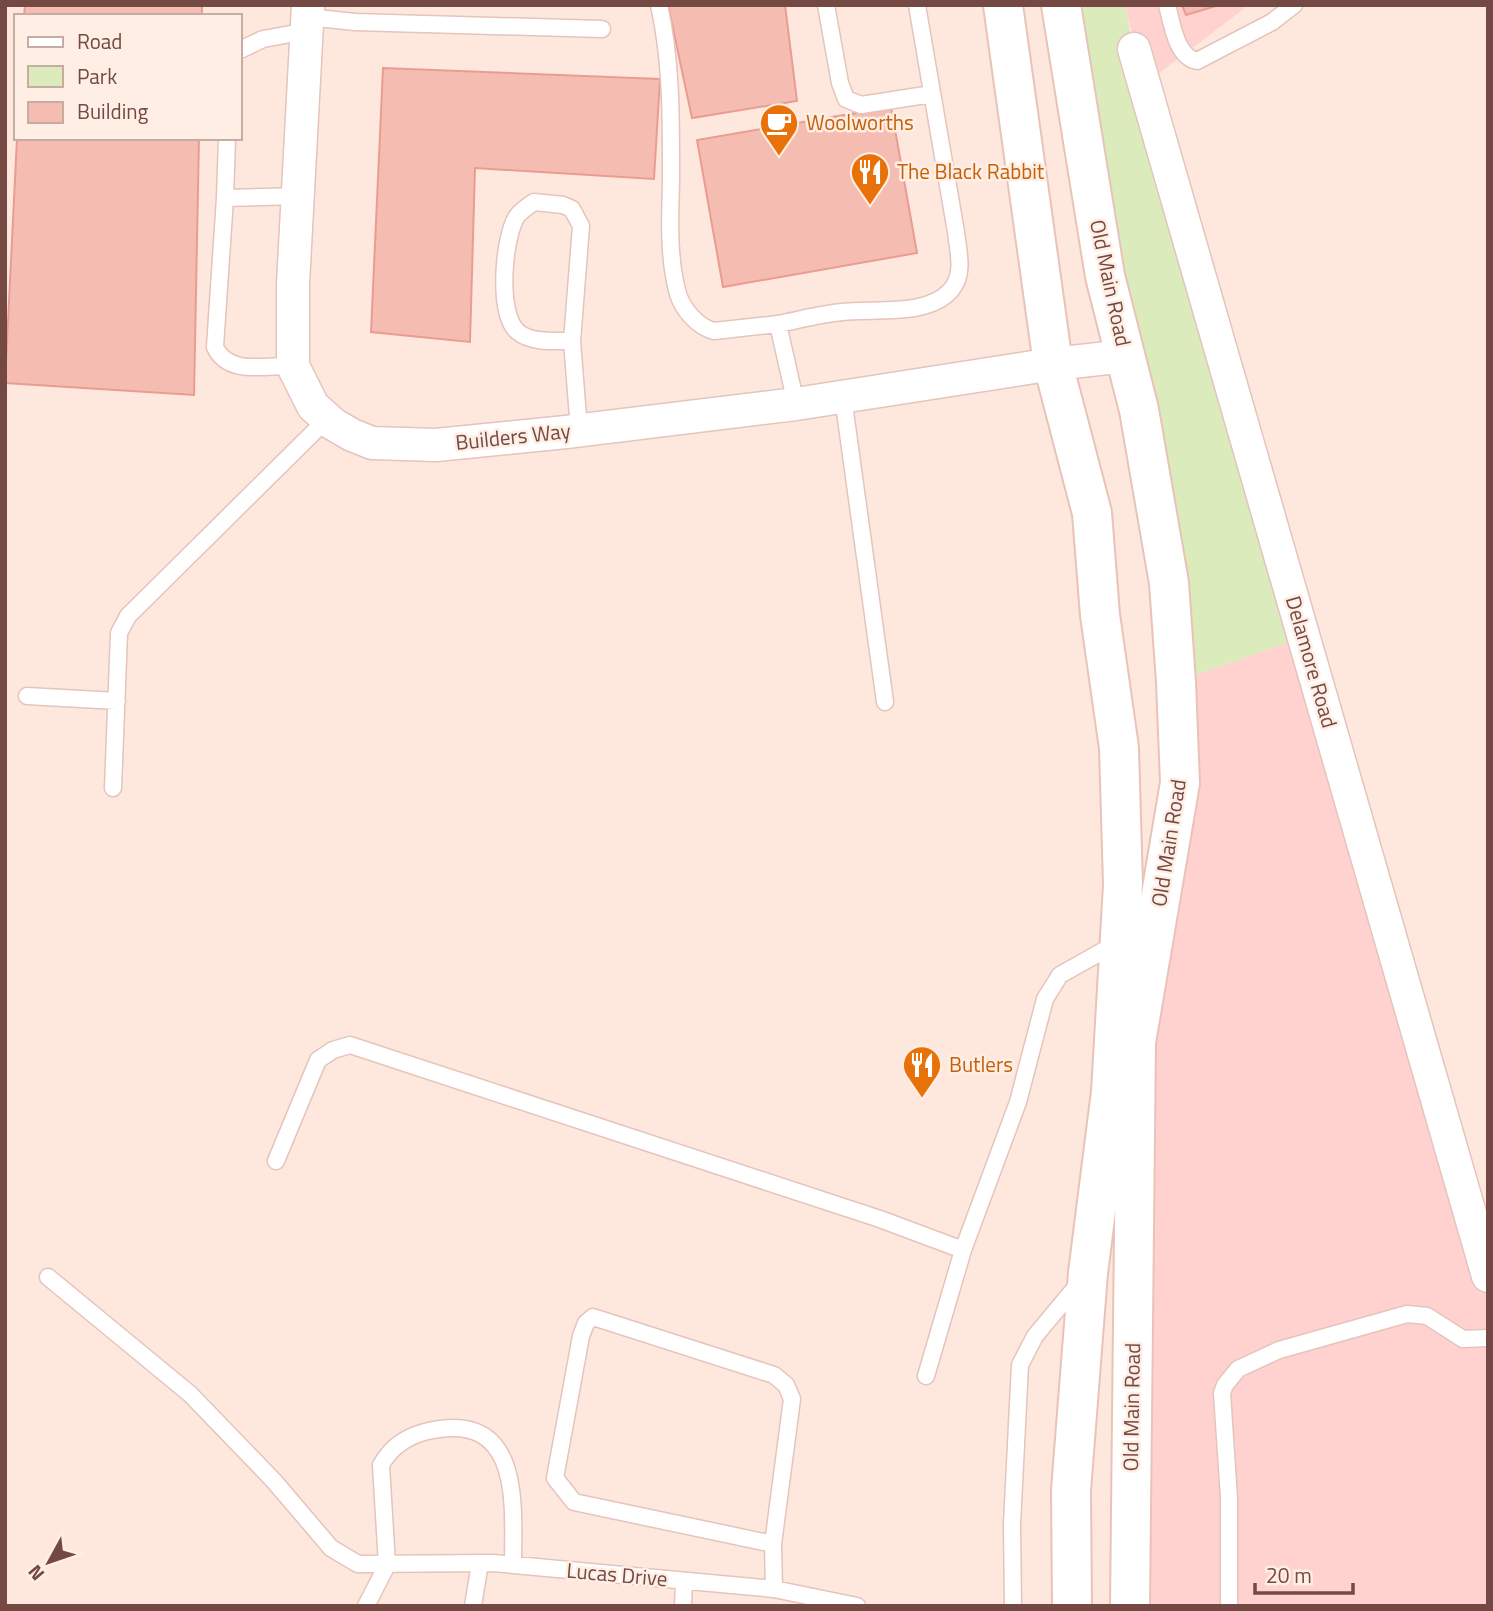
<svg xmlns="http://www.w3.org/2000/svg" width="1493" height="1611" viewBox="0 0 1493 1611" font-family="'Titillium Web',sans-serif">
<rect width="100%" height="100%" fill="#fee8dd"/>
<!-- commercial -->
<path fill="#ffd2cf" d="M1125,5h124l-104,79z
M1304,637l184,639v330h-358l6,-564 40,-360z"/>
<!-- green -->
<path fill="#dbebbb" d="M1061,5h64l9,44 170,588 -128,45z"/>
<!-- building -->
<path fill="#f5bcb2" stroke="#e99d92" stroke-width="2" d="M25,5h177v11h-178z
M668,5h117l12,96 -105,17z
M1182,5h37l-33,10z
M383,68l277,11 -6,100 -179,-11 -5,174 -99,-10z
M891,107l26,146 -194,34 -26,-147z
M17,138h182l-5,257 -189,-12z"/>
<g fill="none" stroke-linecap="round" stroke-linejoin="round">
<!-- lane casing -->
<g stroke="#e4c4bc" stroke-width="19">
<path id="lane" d="M659,5c13,58 12,118 12,177 -1,37 -3,76 7,112 5,16 20,33 36,37l64,-7
M826,5l14,78 6,16 15,6 71,-11
M1167,5c5,18 9,52 30,56l75,-39 22,-17
M308,17l47,5 247,7
M240,50l23,-11 44,-8
M227,138l-2,60 74,-2
M225,198l-10,149c13,29 51,18 78,19
M572,341c-16,0 -41,2 -54,-9 -21,-17 -15,-94 -1,-116 5,-6 11,-10 17,-14l29,3 9,4 9,17 -9,115 7,89
M843,397l42,305
M796,404l-18,-80c21,-4 42,-10 64,-12 32,-4 86,5 109,-22 14,-16 7,-39 5,-58l-39,-227
M27,696l90,5
M113,788l6,-155 9,-17 199,-197
M276,1161l42,-101 15,-10 17,-5 530,174 83,31
M48,1277l142,117 84,87 57,67 27,16 135,-1 281,26 83,17
M926,1376l37,-126 55,-148 27,-103 15,-24 57,-32
M773,1544l-199,-42 -19,-24 26,-142 5,-13 7,-6 181,58 12,10 6,14 -19,145 1,45
M366,1606l21,-41 -6,-100c11,-20 30,-31 52,-35 90,-17 80,77 80,135
M473,1606l7,-43
M683,1606l1,-25
M1013,1606l-1,-82 8,-159 15,-29 45,-54
M1229,1606v-108l-7,-105 3,-8 13,-16 41,-19 128,-36 20,2 36,23 25,-1"/>
</g>
<!-- street casing -->
<g stroke="#e4c4bc" stroke-width="35">
<path id="street" d="M308,5l-15,279v82l20,40 20,18 19,11 20,8 64,2 130,-13 230,-28 257,-40 73,-8
M1134,49l354,1227"/>
</g>
<!-- secondary casing -->
<g stroke="#e9c3b8" stroke-width="42">
<path id="secondary" d="M1003,5l50,359 39,149 8,102 19,133 4,137 -12,207 -23,181 -17,217 1,116
M1061,5l44,271 34,134 30,173 7,99 4,101 -44,259 -6,564"/>
</g>
<!-- lane -->
<use href="#lane" stroke="#fff" stroke-width="16"/>
<!-- street -->
<use href="#street" stroke="#fff" stroke-width="32"/>
<!-- secondary -->
<use href="#secondary" stroke="#fff" stroke-width="38"/>
</g>
<!-- icons -->
<defs>
<g id="cafe-pin" transform="scale(2.0125)"><path d="M0 17L-7.5 6A9.5 9.5 0 1 1 7.5 6Z" fill="#e8710a" stroke="#ffeee4"/><path d="M-5.5-4.5H6V0H3Q3 3.5 0 3.5H-2.5Q-5.5 3.5-5.5 0ZM3-3.2v2h1.7v-2ZM-6 4.5H4V6H-6Z" fill="#fff"/></g>
<g id="restaurant-pin" transform="scale(2.0125)"><path d="M0 17L-7.5 6A9.5 9.5 0 1 1 7.5 6Z" fill="#e8710a" stroke="#ffeee4"/><path d="M-5-6h1v4h1v-4h1v4h1v-4h1v5L-1.5 .5V6h-2V.5L-5-1ZM5-6V6H3V1.5H1.5Q1.5-4 5-6Z" fill="#fff"/></g>
</defs>
<g fill-rule="evenodd">
<use href="#cafe-pin" x="779" y="123"/>
<use href="#restaurant-pin" x="870" y="172"/>
<use href="#restaurant-pin" x="922" y="1065"/>
</g>
<g text-anchor="middle" stroke-width="5" stroke-linejoin="round" paint-order="stroke">
<!-- food labels -->
<g font-size="21" fill="#c56008" stroke="#ffeee4" text-anchor="start">
<text x="806" y="130">Woolworths</text>
<text x="897" y="179">The Black Rabbit</text>
<text x="949" y="1072">Butlers</text>
</g>
<!-- street labels -->
<g font-size="21" fill="#744944" stroke="#ffeee4">
<text transform="translate(1110 283) rotate(78)" y="7">Old Main Road</text>
<text transform="translate(513 437) rotate(-6)" y="7">Builders Way</text>
<text transform="translate(1311 662) rotate(74)" y="7">Delamore Road</text>
<text transform="translate(1169 843) rotate(-81)" y="7">Old Main Road</text>
<text transform="translate(1132 1407) rotate(-89)" y="7">Old Main Road</text>
<text transform="translate(617 1575) rotate(5)" y="7">Lucas Drive</text>
</g>
</g>
<!-- border -->
<rect width="1493" height="1611" fill="none" stroke="#744944" stroke-width="14"/>
<!-- legend -->
<rect x="14" y="14" width="228" height="126" fill="#ffeee4" stroke="#c7aca4" stroke-width="2"/>
<rect x="28" y="37" width="35" height="10" fill="#ffffff" stroke="#c7aca4" stroke-width="2"/>
<text x="77" y="49" font-size="21" fill="#744944">Road</text>
<rect x="28" y="66" width="35" height="21" fill="#dbebbb" stroke="#c7aca4" stroke-width="2"/>
<text x="77" y="84" font-size="21" fill="#744944">Park</text>
<rect x="28" y="102" width="35" height="21" fill="#f5bcb2" stroke="#c7aca4" stroke-width="2"/>
<text x="77" y="119" font-size="21" fill="#744944">Building</text>
<!-- north arrow -->
<g transform="translate(49 1562) rotate(230)" stroke="#ffeee4" stroke-width="5" paint-order="stroke">
<path d="M0-5L12 26L0 18L-12 26Z" fill="#744944"/>
<text y="-10" font-size="19" font-weight="bold" text-anchor="middle" fill="#744944">N</text>
</g>
<!-- scale -->
<path d="M1255 1583v10h98v-10" fill="none" stroke="#744944" stroke-width="3.5"/>
<text x="1266" y="1583" font-size="21" fill="#744944" stroke="#ffeee4" stroke-width="5" paint-order="stroke">20 m</text>
</svg>
